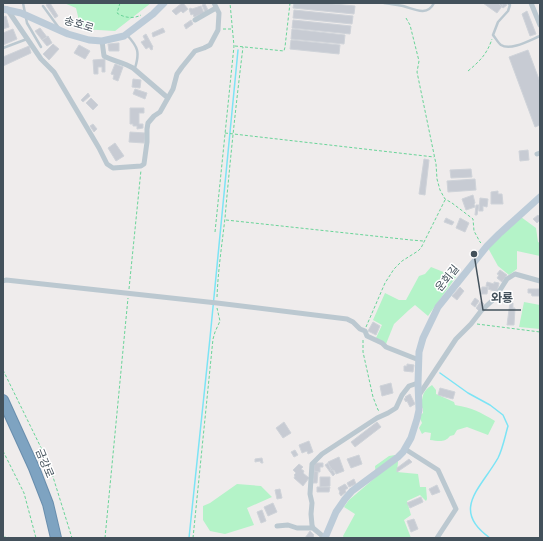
<svg xmlns="http://www.w3.org/2000/svg" width="543" height="541" viewBox="0 0 543 541" font-family="'Golos Text','Noto Sans KR',sans-serif">
<rect width="100%" height="100%" fill="#efecec"/>
<!-- green -->
<path fill="#b4f3c8" d="M64,3h87l-36,28 -34,-2 -5,-21z
M521,217l15,11 2,14 2,1v13l-23,-5v18l-8,6 -11,-9 -10,-18z
M431,267l25,10 -28,39 -13,-11 -6,5 -15,14 -8,20 -10,-6 6,-13 -9,-5 12,-27 14,7h7l13,-24 6,-2z
M524,302l16,3v24l-21,-2z
M432,385l4,5v4l18,8 1,3c18,3 25,7 40,16l-7,14 -21,-8 -10,3 -3,5 -4,1c-5,7 -12,5 -20,4l1,-7 -6,-1 -3,2 -3,-6 3,-5 -3,-7 4,-3v-4l-2,-3c2,-10 1,-15 11,-21z
M395,455l3,7 -1,10 21,2 2,13h6l1,12 -1,2 -6,-6 -13,6 4,14 -7,5 7,18h-67l-1,-2 12,-22 -11,-7 5,-7 27,-23 -1,-11 14,-10z
M237,484l24,2 11,11 -25,11 7,17 -29,9 -15,-3 -7,-11v-14l7,-3z"/>
<g fill="none" stroke-linecap="round" stroke-linejoin="round">
<!-- stream -->
<path stroke="#7ce4f5" stroke-width="1.5" d="M440,373l28,20 22,12 13,10 5,11c-3,10 -5,22 -10,32 -17,30 -48,52 -8,80
M189,538l21,-200 28,-288"/>
</g>
<!-- building -->
<path fill="#c7cbd3" stroke="#cfd3d9" d="M49,3h1l8,13 -3,2 -9,-13z
M182,3h1l5,6 -5,4 -2,-2 -5,4 -4,-4z
M294,3h28l33,3 -1,8 -61,-6z
M483,3h17l3,2 -6,8z
M498,3h7l2,2 -4,3z
M205,4l3,6 -3,2 -3,-7z
M201,6l3,7 -10,4 -1,-3 -2,1 -2,-6 2,-1 1,1z
M294,10l59,6 -1,8 -59,-6z
M527,11l9,23 -6,2 -8,-22z
M6,16l3,11 -6,2v-12z
M191,20l2,4 -7,5 -2,-4z
M293,20l58,6 -1,8 -58,-6z
M40,28l7,9 -5,3 -7,-9z
M163,28l2,4 -12,5 -1,-4z
M13,29l4,10 -14,6v-12z
M292,29l53,6 -1,9 -53,-5z
M146,34l7,13 -1,1 1,1 -2,1 -2,-3 -3,2 -5,-7 4,-2 -2,-4z
M48,36l4,7 -5,3 -5,-6z
M291,40l49,5 -1,9 -49,-5z
M119,43v8h-10l-1,-7z
M53,44l6,5 -10,11 -6,-6z
M79,45l11,6 -5,8 -11,-6z
M29,46l2,7 -28,13v-9z
M528,50l12,32v43l-5,2 -26,-70z
M105,59v13h-3v-5h-4v7h-4l-1,-14z
M115,64l8,3 -5,14 -5,-2 1,-4 -3,-1z
M133,79l8,1 -1,8 -8,-1z
M135,89l12,4 -2,6 -12,-5z
M88,93l2,3 -7,6 -2,-2z
M91,98l7,7 -5,5 -7,-7z
M130,108h14v5h-5v11h4v4l-6,1v-3h-4v-2h-3z
M93,124l4,5 -3,3 -4,-6z
M130,132l15,1 -1,10 -15,-1z
M115,143l9,13 -8,5 -8,-13z
M528,150l1,10 -9,1 -1,-10z
M424,159l5,1 -4,35 -6,-1z
M471,169l1,8 -21,1 -1,-8z
M475,179l1,11 -28,2 -1,-11z
M498,191v3h4l1,10h-12v-12z
M473,195l2,8 -1,1 1,3 -9,3 -4,-11z
M480,198l8,1 -1,8 -4,-1v5h-4z
M476,205h3l-2,10h-2z
M538,215l2,2v3l-3,3 -4,-4z
M446,218l8,4 -2,3 -8,-3z
M460,218l9,5 -4,9 -9,-4z
M500,270l7,5 -5,7 -5,-4 2,-3 -2,-1z
M487,282l7,2v-2l5,1 -2,9 -9,-3 1,-2 -3,-1z
M460,287l4,4 -7,9 -5,-4z
M482,287h6l-1,7h-6z
M528,289h12v7h-8l-1,-3h-3z
M504,293l5,1 -1,9h-5z
M475,298l4,3 -4,6 -4,-3z
M481,301l3,3 -5,7 -3,-3z
M510,302l3,1v5h2l-1,17h-7z
M373,322l7,4 -4,9 -8,-4z
M407,364l7,1 -1,7 -9,-1v-5h3z
M391,383l2,10 -11,3 -2,-10z
M440,388l15,4 -2,7 -15,-4z
M410,394l5,10 -5,3 -3,-6 -1,1 -2,-3 2,-1 -1,-1z
M284,422l7,11 -8,5 -7,-10z
M377,422l4,5 -26,20 -4,-5z
M309,441l4,11 -5,2 -1,-3 -5,2 -3,-8z
M295,450l3,5 -4,2 -3,-5z
M359,455l3,9 -11,4 -4,-9z
M339,457l5,14 -8,3 -2,-4 -3,1 -3,-9z
M262,458l1,5h-2l-1,-2 -5,1v-3z
M409,459l3,3 -15,10v-4z
M314,463h9v4h-3v5l-6,-1z
M328,463l7,11 -2,2 -8,-11z
M299,464l4,3 -2,2 3,2 -1,2 6,5 -6,8 -9,-8 1,-2 -1,-1 2,-2 -3,-3z
M314,471l4,1 -1,11h-4z
M320,477h10v9l-10,1z
M354,479l2,5 -7,3 -2,-4z
M345,484l3,4 -3,2 1,2 -5,4 -2,-3 1,-1 -2,-4z
M437,485l3,7 -8,3 -3,-6z
M317,487h13l-1,5h-12z
M280,489l2,9 -5,1 -2,-9z
M421,497l2,5 -13,6 -3,-5z
M273,503l4,9 -9,4 -4,-9z
M262,510l4,11 -5,2 -4,-11z
M414,519l4,10 -7,3 -4,-11z
M310,531l4,4 -1,1 2,2h-10z"/>
<g fill="none" stroke-linecap="round" stroke-linejoin="round">
<!-- highway casing -->
<g stroke="#698ead" stroke-width="12">
<path id="highway" d="M3,400l31,68 14,36 8,34"/>
</g>
<!-- path -->
<path stroke="#69d498" stroke-width="1" stroke-dasharray="3 2" stroke-linecap="butt" d="M120,3l-3,10c7,5 17,6 24,2
M406,18l4,7 9,36 -2,11 19,92 1,15 3,11 5,9 7,4 21,16 1,12 6,11 1,1
M223,29h9
M235,46l49,5 1,-4 5,-44
M468,71c12,-10 19,-17 24,-32
M225,133l209,24
M3,181v3
M226,220l185,20 12,1
M215,232l19,-186 -4,-43
M129,289l12,-119
M217,297c1,-26 5,-53 8,-79 5,-57 11,-114 18,-171
M477,324l63,8
M366,327l19,-44 9,-14 8,-8 16,-10 3,-3 24,-48
M363,340v12l10,45 5,13 2,1
M3,370l46,94 23,74
M3,451l21,42 12,45
M3,537l13,1
M105,538l23,-240
M193,538l20,-199 2,-7 5,-11 -3,-13"/>
<!-- lane -->
<path stroke="#bbc8d0" stroke-width="2.5" d="M23,3l2,10
M384,3c7,1 13,2 19,3 11,3 24,11 31,-3
M508,3l2,2 -2,6 -10,11 -5,13c2,2 5,8 8,10 10,6 29,-5 39,-9
M43,6l16,22
M26,18l1,5 14,24
M127,35c11,12 13,17 8,33
M3,48l24,-9"/>
<!-- street -->
<path stroke="#bbc8d0" stroke-width="5" d="M531,3l9,22
M7,9l34,50 13,13 45,76 8,16 6,4 28,-2 3,-2 3,-22v-13l1,-6 6,-7 6,-4 13,-23 4,-15 5,-7 13,-16 9,-3 6,-3 8,-15 1,-17 -5,-10
M195,20l21,-12
M102,41l2,15c9,5 19,6 29,12l35,30
M537,154l3,-1
M3,281l3,-1 211,23 130,16 6,3 7,7 5,2 2,5 15,7 4,4 33,13
M419,395l37,-56 15,-15 10,-13 14,-13 12,-19 8,-5 25,7
M405,449l33,21 18,39 -19,29
M277,526l11,-1 9,3h16
M325,538l-12,-10 -1,-3 -1,-11 1,-11 -2,-9 2,-30 10,-10 55,-36 11,-5 8,-5 6,-13 7,-9 9,-3"/>
<!-- secondary -->
<path stroke="#bccbd8" stroke-width="7" d="M3,9l18,4 47,21 21,6 13,1 22,-5 29,-22 11,-11
M325,538l11,-26 9,-13 7,-8 46,-34 5,-5 8,-14 6,-19 2,-9 -1,-27 1,-31 4,-14 15,-31 49,-61 12,-12 41,-37"/>
<!-- highway -->
<use href="#highway" stroke="#7ea3c1" stroke-width="10"/>
</g>
<g text-anchor="middle" stroke-width="3" stroke-linejoin="round" paint-order="stroke">
<!-- street labels -->
<g font-size="11" fill="#43515b" stroke="#fff">
<text transform="translate(79 24) rotate(17)" y="4">송호로</text>
<text transform="translate(447 278) rotate(-51)" y="4">운회길</text>
<text transform="translate(45 463) rotate(67)" y="4">금강로</text>
</g>
</g>
<!-- callouts -->
<path fill="none" stroke="#43515b" stroke-width="1.5" d="M474 254L483 310H521"/>
<circle fill="#43515b" stroke="#fff" stroke-width="1.5" cx="474" cy="254" r="4"/>
<g font-size="12" text-anchor="middle" font-weight="bold" fill="#43515b" stroke="#fff" stroke-width="3" stroke-linejoin="round" paint-order="stroke">
<text x="502" y="302">와룡</text>
</g>
<!-- border -->
<rect width="543" height="541" fill="none" stroke="#43515b" stroke-width="8"/>
</svg>
